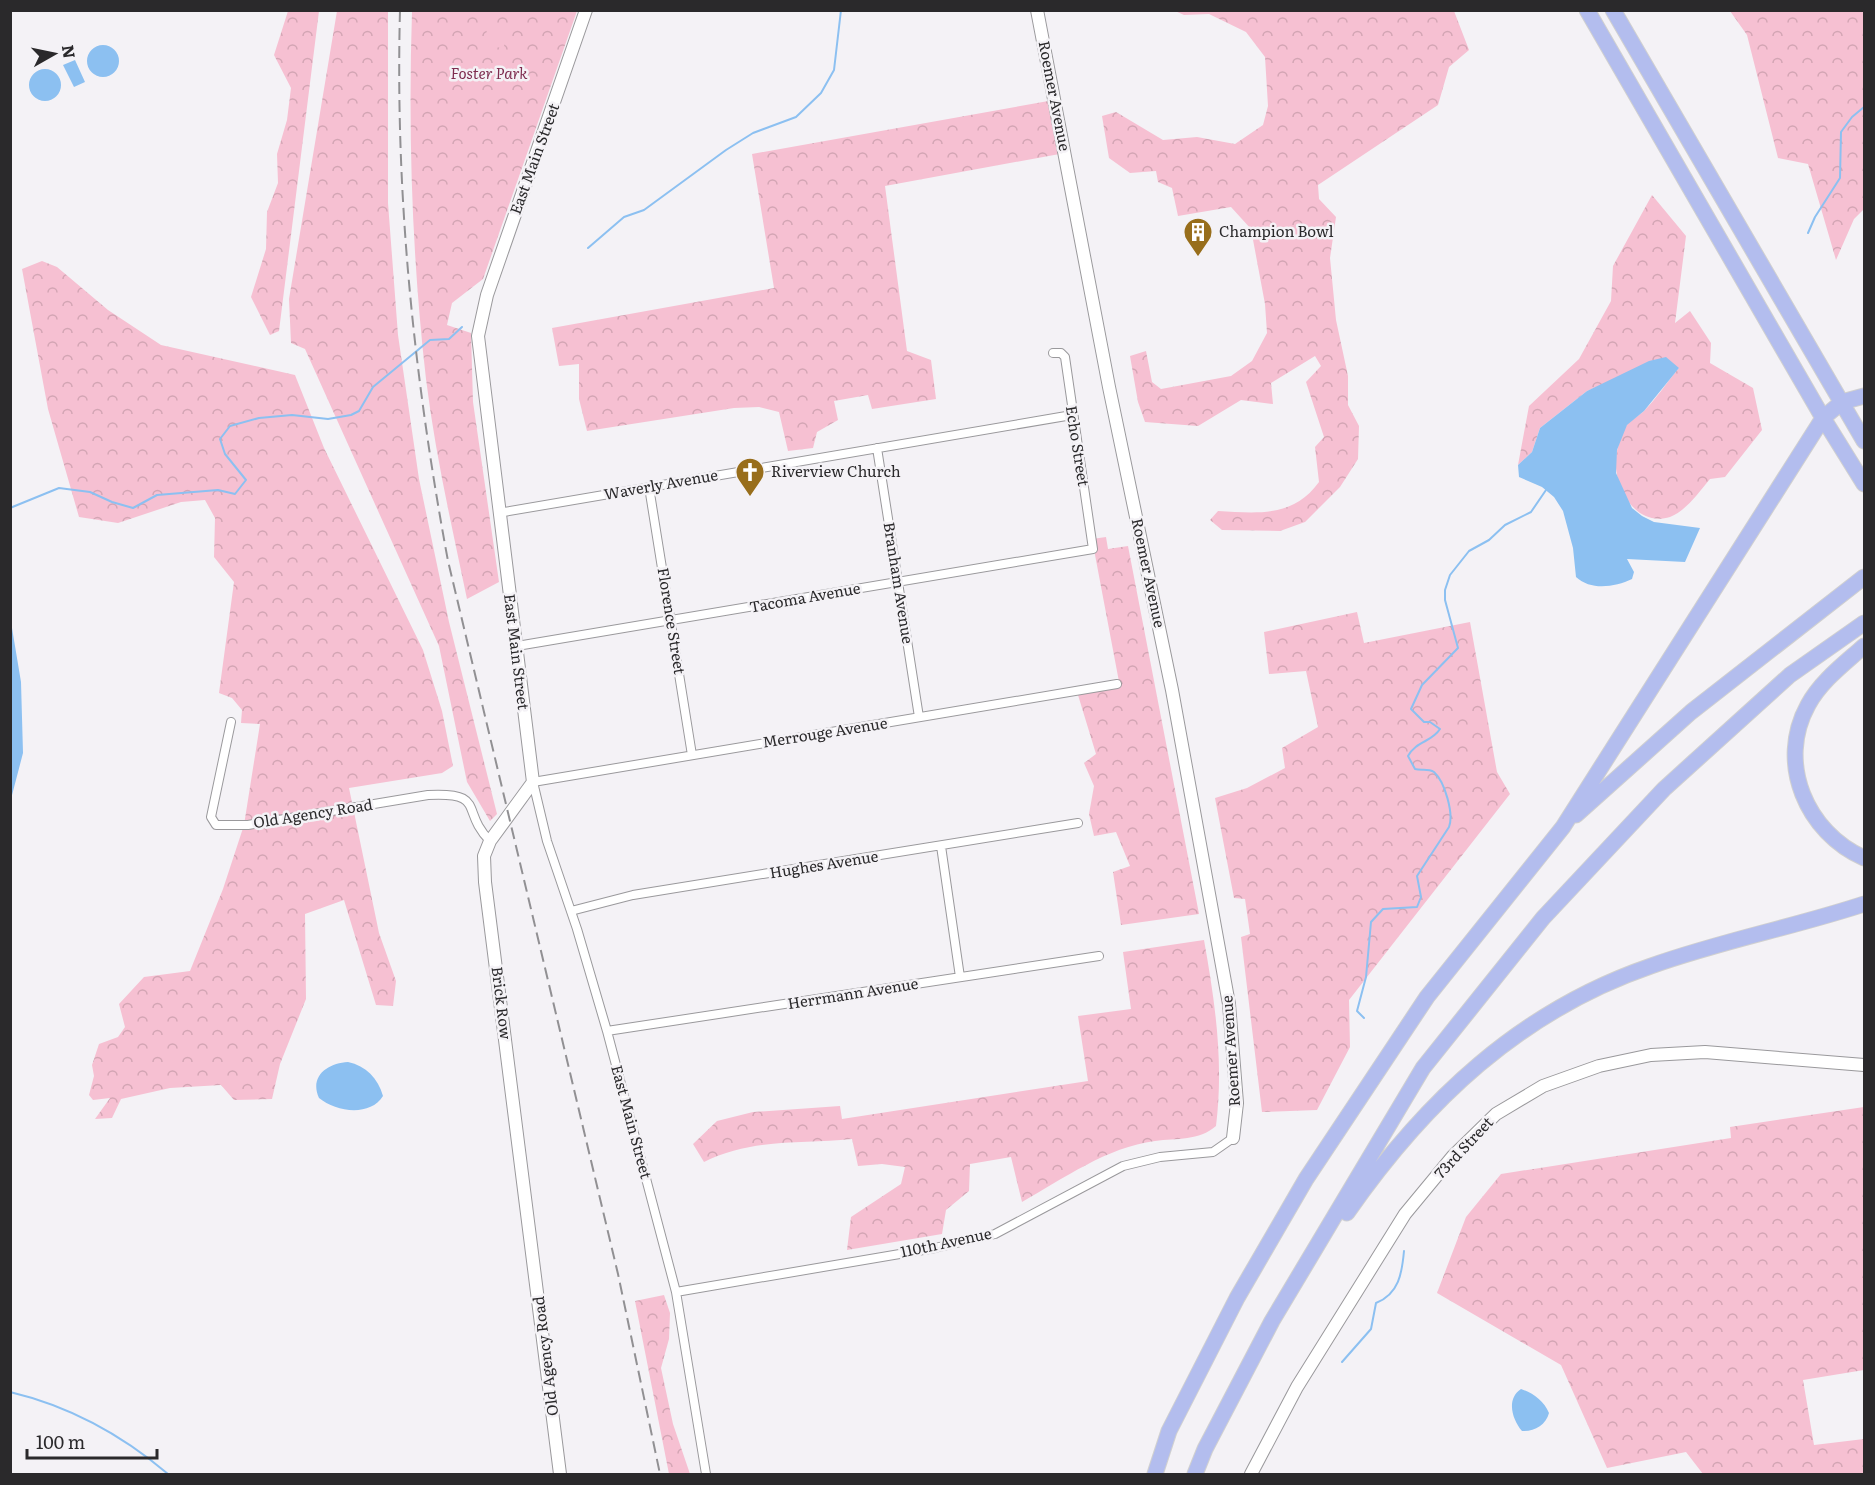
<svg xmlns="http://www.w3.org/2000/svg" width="1875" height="1485" viewBox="0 0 1875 1485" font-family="Literata,serif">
<defs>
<pattern id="forest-crowns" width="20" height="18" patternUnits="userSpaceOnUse" patternTransform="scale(1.5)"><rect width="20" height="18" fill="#f6c0d2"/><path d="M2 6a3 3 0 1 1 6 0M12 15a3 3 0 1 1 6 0" fill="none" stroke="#d3a5b4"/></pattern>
</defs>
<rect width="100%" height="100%" fill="#f4f2f6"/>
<!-- forest -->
<path fill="url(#forest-crowns)" d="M288,11h31l-40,320 -9,4 -19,-38 15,-48 1,-37 11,-29 -1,-29 10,-34 4,-32 -17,-33z
M337,11h51v192l10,132 21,144 30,143 48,192 -7,7 -23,-39 -28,-136 -134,-297 -14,-6 -2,-44z
M412,11h165l-94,268 -31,24 -5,22 24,8 2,69 26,180 -32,17c-15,-72 -32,-146 -41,-220 -14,-122 -18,-245 -14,-368z
M1175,11h279l15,39 -20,17 -11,38 -120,80 1,14 17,18 -6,41 6,62 12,56v29l11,21 -1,33 -18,28 -35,35 -25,9 -58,-1 -12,-10 8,-9c39,2 75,7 101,-29l-4,-35 9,-10 -18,-55 15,-16 -6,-10 -44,27 2,21 -32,-4 -43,26 -53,-4 -7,-20 -8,-46 16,-5 6,31 9,7 70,-13 21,-15 15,-28 -2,-29 -14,-75 -20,-22 -53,9 -6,-28 -14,-6 -2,-11 -26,2 -21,-15 -7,-42 14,-4 47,28 34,-3 38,7 28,-19 5,-19 -3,-49 -19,-25 -37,-18 -25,1z
M1730,11h134v198l-10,10 -18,41 -28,-96 -30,-6 -31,-123z
M1054,100l11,53 -180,33 22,165 24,9 5,39 -64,10 -4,-14 -34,6 4,19 -21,12 -4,16 -25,3 -9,-39 -20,-5 -25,1 -147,23 -8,-32v-35l-20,2 -7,-38 222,-40 -22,-134z
M1652,195l34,41 -11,87 15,-12 21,32 -1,20 43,25 9,42 -37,47 -15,2c-11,13 -24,32 -40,38 -38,12 -62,-39 -52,-70 2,-6 5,-16 8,-21 4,-6 13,-10 18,-15 13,-13 23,-29 35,-43l-64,11 -28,12 -47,37 -8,24 -14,13 11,-59 50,-47 32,-58 2,-35z
M42,261l15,6 51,43 53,35 134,30 29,73 99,202 19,61 11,55 -11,7 -93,15 30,145 17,48 -3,25 -17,-1 -32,-105 -39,14 1,85 -26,65 -8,35 -38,1 -13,-15 -51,3 -49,11 -9,19 -17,1 15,-21 -17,2 -4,-5 5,-19 -2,-11 7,-21 19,-7 7,-10 -6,-23 25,-27 46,-6 33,-82 21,-64 16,-101 -19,-1 1,-13 -10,-12 -13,-5 15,-111 -20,-25 1,-39 -10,-18 -24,2 -63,21 -39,-6 -31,-108 -26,-140z
M1106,537l2,12 20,-3 71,368 -78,11 -8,-53 17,-6 -14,-34 -22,4 -5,-22 5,-28 -10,-23 12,-9 -18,-59 42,-8 -28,-148z
M1357,612l7,31 106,-21 27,150 13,22 -161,206 1,47 -33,63 -55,2 -21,-175 9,-3 -5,-35 -11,-1 -19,-100 32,-10 38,-20 -3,-20 36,-21 -12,-56 -37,3 -5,-42z
M1204,940c11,62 20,122 12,186 -17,15 -39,12 -61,15 -48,6 -92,38 -133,61l-11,-45 -41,7 -1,27 -23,19 -4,24 -95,16 4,-33 50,-33 4,-17 -23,-3 -24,2 -6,-27c-50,5 -101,-1 -148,23l-11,-18 24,-23 36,-9 87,-6 2,13 246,-38 -10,-65 53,-7 -8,-57z
M1864,1107v263l-61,10 11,65 50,-6v35h-161l-17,-22 -79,16 -46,-103 -124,-72 29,-76 35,-43 230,-36 -1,-11z
M664,1295l6,18 -1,26 -8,29 12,56 17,50h-21l-34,-173z"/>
<!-- garden -->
<path fill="#f6c0d2" d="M487,28l18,2 -1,18 -19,-2z"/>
<!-- water -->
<path fill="#8cc0f1" d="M87 61a16 16 0 1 1 32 0a16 16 0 1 1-32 0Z
M75,60l10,22 -11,5 -11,-22z
M29 85a16 16 0 1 1 32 0a16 16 0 1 1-32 0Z
M1666,357l13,11 -35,43 -17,14 -10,25 -1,23 16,35 10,8 12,6 46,6 -15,34 -58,-3 7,13 -2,7c-17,8 -41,12 -56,-2l-3,-29 -10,-37 -9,-14 -12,-10 -23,-10 -1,-12 14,-13 8,-24 47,-37 62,-30z
M11,622l10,60 2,71 -12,46z
M348,1062c18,4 30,16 35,34 -13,21 -47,16 -64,2 -10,-22 9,-35 29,-36z
M1521,1389c12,4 23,12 28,24 -3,12 -15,19 -27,18 -10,-12 -16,-32 -1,-42z"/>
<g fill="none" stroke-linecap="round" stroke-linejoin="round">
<!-- stream -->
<path stroke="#8cc0f1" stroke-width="2" d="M1808,233l7,-16 25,-39 1,-46 11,-15 12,-10
M588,248l36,-31 20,-7 82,-60 27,-17 43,-16 25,-24 13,-23 7,-60
M10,508l49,-20 31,4 22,10 21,6 24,-13 61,-5 17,4 11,-14 -21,-26 -5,-15 10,-13 29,-8 33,-3 36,4 23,-4 8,-4 14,-24 57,-47 19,-1 13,-12
M1364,1018l-7,-7 9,-34 5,-55 12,-13 34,-2 4,-10 -4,-21 32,-49c5,-13 -4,-45 -15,-55 -6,-4 -13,-1 -19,-3l-7,-13c8,-15 24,-14 32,-27l-10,-7h-6l-13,-13 11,-24 36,-37 -13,-48v-10l5,-15 19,-24 20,-11 16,-15 26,-13 15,-22
M1342,1362l29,-33 5,-26c23,-9 26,-30 28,-52
M10,1392c59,14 112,43 158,82"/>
<!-- street casing -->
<g stroke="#9a999c" stroke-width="10">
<path id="street" d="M877,448l42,269
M649,487l43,268
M498,513l574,-98
M517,646l576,-97 -28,-192 -4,-4h-8
M231,722l-20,95 5,8h32l180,-30c59,-3 32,16 62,46
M941,846l19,131
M571,911l62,-16 445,-72
M607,1031l492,-75
M676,1292l259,-44 60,-14 128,-68 37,-9 53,-5 20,-14
M706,1474l-30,-182 -69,-261 -30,-102 -30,-88 -14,-59 584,-98"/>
</g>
<!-- secondary casing -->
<g stroke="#9a999c" stroke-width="14">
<path id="secondary" d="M1037,10l72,377 63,303 57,314 8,99 -4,35
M560,1474l-75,-592 -1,-26 6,-15 43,-59 -55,-446 9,-41 99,-285
M1251,1474l46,-87 108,-173 48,-58 43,-42 47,-28 56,-20 52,-11 54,-3 159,13"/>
</g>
<!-- highway casing -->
<g stroke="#d0d0d0" stroke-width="17">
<path id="highway" d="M1587,10l236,408 41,66
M1613,10l251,431
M1864,646c-20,18 -43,35 -56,59 -32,58 -1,128 56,153
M1576,815l115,-103 173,-135
M1347,1213c78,-112 173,-202 304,-247 70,-25 143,-39 213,-62
M1155,1474l14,-43 68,-133 69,-119 121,-182 136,-170 260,-409 19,-16 22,-6
M1195,1474l10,-25 67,-128 151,-253 120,-150 121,-129 126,-114 74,-52"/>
</g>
<!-- street -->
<use href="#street" stroke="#fff" stroke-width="8"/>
<!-- secondary -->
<use href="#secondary" stroke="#fff" stroke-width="12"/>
<!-- highway -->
<use href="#highway" stroke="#b3bdee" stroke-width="15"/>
<!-- rail -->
<path stroke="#919093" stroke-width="2" stroke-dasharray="12 6" stroke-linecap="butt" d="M400,10c-5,186 14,368 48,551l170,713 42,200"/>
</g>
<!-- icons -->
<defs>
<g id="building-pin" transform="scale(1.5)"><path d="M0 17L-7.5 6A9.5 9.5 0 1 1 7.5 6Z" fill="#986e1b" stroke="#f4f2f6"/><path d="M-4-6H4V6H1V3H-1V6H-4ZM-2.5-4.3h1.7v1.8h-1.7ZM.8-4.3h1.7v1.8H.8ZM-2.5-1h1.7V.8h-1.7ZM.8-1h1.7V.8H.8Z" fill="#fff"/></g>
<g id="church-pin" transform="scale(1.5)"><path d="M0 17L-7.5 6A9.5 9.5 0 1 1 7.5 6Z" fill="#986e1b" stroke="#f4f2f6"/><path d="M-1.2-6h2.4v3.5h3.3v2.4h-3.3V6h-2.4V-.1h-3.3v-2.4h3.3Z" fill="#fff"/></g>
</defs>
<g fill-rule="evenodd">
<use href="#building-pin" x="1198" y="232"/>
<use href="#church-pin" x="750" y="472"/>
</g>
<g text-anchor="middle" stroke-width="5" stroke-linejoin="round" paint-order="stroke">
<!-- park labels -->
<g font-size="15" font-style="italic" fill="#7e2c4f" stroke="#f4f2f6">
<text x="489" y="79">Foster Park</text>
</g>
<!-- street labels -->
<g font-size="15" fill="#2a292b" stroke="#f4f2f6">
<text transform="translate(1054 96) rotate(79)" y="5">Roemer Avenue</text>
<text transform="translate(535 159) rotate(-70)" y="5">East Main Street</text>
<text transform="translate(1077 446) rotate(81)" y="5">Echo Street</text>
<text transform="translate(661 485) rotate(-10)" y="5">Waverly Avenue</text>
<text transform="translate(1148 573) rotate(78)" y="5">Roemer Avenue</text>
<text transform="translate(898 583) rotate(81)" y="5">Branham Avenue</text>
<text transform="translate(805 598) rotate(-10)" y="5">Tacoma Avenue</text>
<text transform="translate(671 621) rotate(81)" y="5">Florence Street</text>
<text transform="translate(516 652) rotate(83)" y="5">East Main Street</text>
<text transform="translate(825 733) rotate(-9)" y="5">Merrouge Avenue</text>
<text transform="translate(313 814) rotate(-9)" y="5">Old Agency Road</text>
<text transform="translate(824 865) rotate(-9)" y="5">Hughes Avenue</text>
<text transform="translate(853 994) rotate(-9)" y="5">Herrmann Avenue</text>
<text transform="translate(501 1003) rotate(83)" y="5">Brick Row</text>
<text transform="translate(1231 1051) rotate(-94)" y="5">Roemer Avenue</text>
<text transform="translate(631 1122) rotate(75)" y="5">East Main Street</text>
<text transform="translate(1464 1148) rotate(-47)" y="5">73rd Street</text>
<text transform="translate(946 1243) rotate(-12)" y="5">110th Avenue</text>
<text transform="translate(546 1356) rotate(-97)" y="5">Old Agency Road</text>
</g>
<!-- poi labels -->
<g font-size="15" fill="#2a292b" stroke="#f4f2f6" text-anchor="start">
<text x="1219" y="237">Champion Bowl</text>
<text x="771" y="477">Riverview Church</text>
</g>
</g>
<!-- border -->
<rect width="1875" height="1485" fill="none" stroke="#2a292b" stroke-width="24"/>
<!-- north arrow -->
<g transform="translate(54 54) rotate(81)" stroke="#f4f2f6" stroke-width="4.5" paint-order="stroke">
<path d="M0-4.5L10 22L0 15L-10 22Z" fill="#2a292b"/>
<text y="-9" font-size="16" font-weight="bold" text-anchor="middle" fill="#2a292b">N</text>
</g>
<!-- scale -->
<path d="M27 1449v9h130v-9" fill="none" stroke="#2a292b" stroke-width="3"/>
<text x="36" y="1449" font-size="18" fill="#2a292b" stroke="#f4f2f6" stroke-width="4.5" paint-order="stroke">100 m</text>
</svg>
